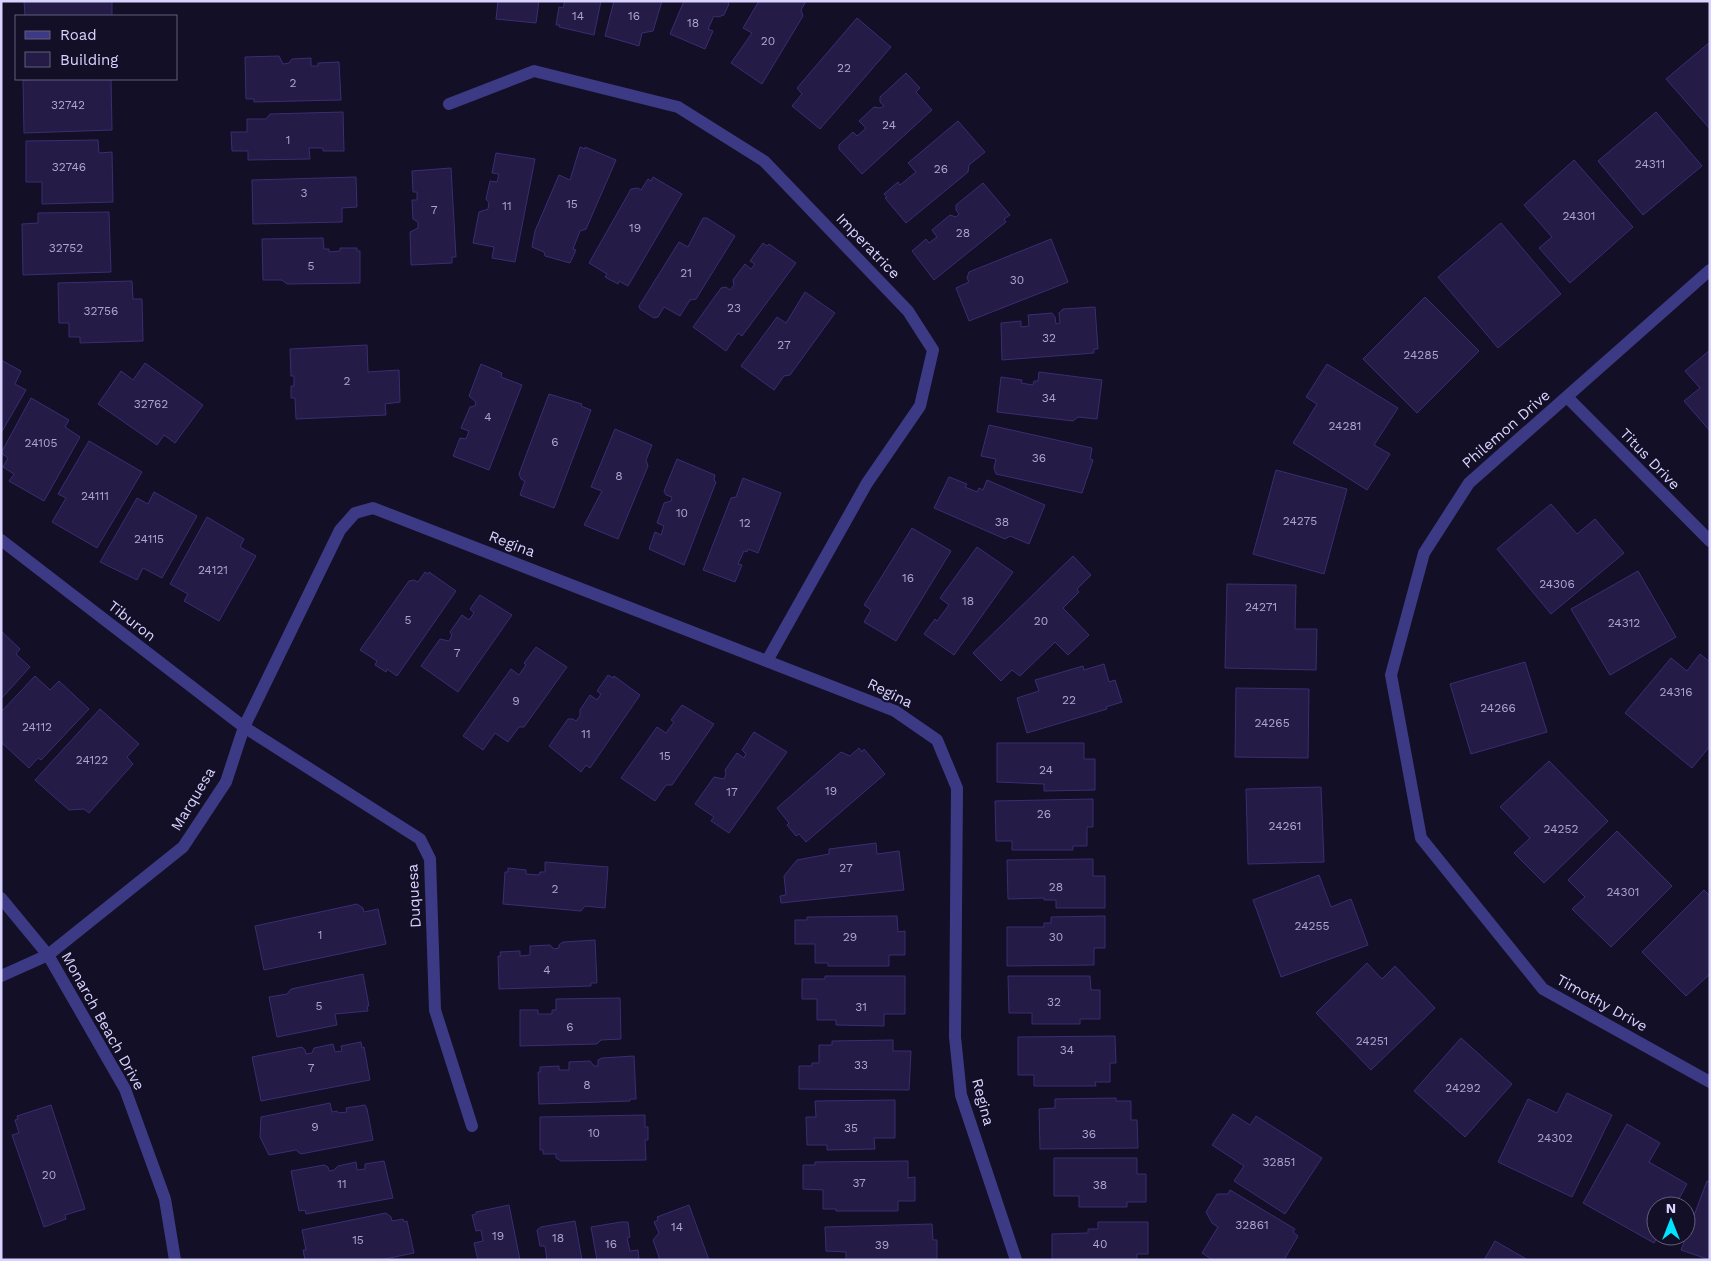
<svg xmlns="http://www.w3.org/2000/svg" width="1711" height="1261" viewBox="0 0 1711 1261" font-family="'Work Sans',sans-serif">
<rect width="100%" height="100%" fill="#130f26"/>
<!-- building -->
<path fill="#241b47" stroke="#3b2d73" d="M24,1h88v15h-87z
M498,1h41l-3,22 -40,-4z
M565,1h36l-7,34 -35,-8 1,-2h-4l3,-18 4,1z
M614,1h48l-9,30 -11,2 -3,13 -34,-10z
M684,1h44l1,3 -5,11 -6,2 -4,-1 -6,13 5,2 -8,18 -35,-15z
M759,1h47l-5,9 2,6 -41,68 -31,-21 21,-30 -9,-5z
M857,18l34,29 -71,82 -28,-23 10,-12 -5,-6z
M1710,42v87l-44,-50z
M279,56l4,8 6,-1 3,-4 19,-1v8h7v-3l21,-1 2,38 -87,2v-3h-8l-1,-42z
M906,73l14,15 -4,4 16,18 -70,64 -23,-25v-4l14,-13 4,4 9,-8 -7,-7 15,-14 6,1 4,-2 -4,-4v-5z
M41,79h70l1,51 -88,3 -1,-53z
M343,112l1,39h-21v-3h-14l1,11 -62,1v-9h-16l-1,-19h16v-13h19l4,-5z
M1656,112l46,54 -59,49 -45,-54z
M958,121l27,31 -16,13 -1,7 -62,51 -21,-25 2,-1 -3,-3 14,-12 2,3 16,-13 -8,-9z
M98,140l1,13 13,-1 1,50 -71,2v-22h-16v-41z
M580,147l5,2v-2l31,13 -30,69 -6,2 -7,18 3,1 -6,13 -25,-7 -1,-4 -12,-5 3,-16 24,-56 11,5z
M496,153l39,6 -20,103 -23,-4 2,-11 -21,-4 6,-31 9,-3 1,-6 -3,-4 4,-18 7,1 2,-8 -7,-1z
M1574,160l59,67 -63,56 -31,-35 13,-11 -28,-32z
M451,168l5,89h-4v6l-41,2 -1,-33 8,-4v-6l-5,-3 -1,-19h5v-8h-4l-1,-21z
M356,177l1,30 -15,1v14l-89,2 -1,-44z
M653,177l29,17 -54,92 -9,-5 -1,3 -13,-7 2,-3 -18,-11 42,-74 7,-1 3,2 7,-11 3,2z
M983,183l27,32 -6,4 2,3 -72,58 -22,-29 14,-12 3,4 8,-6 -5,-7 18,-15 6,2 3,-3 -3,-4v-5z
M109,212l2,60 -88,3 -1,-51 16,-1v-10z
M703,218h4l28,18 -39,63 -6,1 -10,16 -16,-9 -6,10 -4,1 -14,-9 -1,-3 40,-64 9,5z
M1501,223l60,71 -63,54 -60,-71z
M323,238l1,11h5v3l11,-1v-3h17v3h3v32l-73,1 -5,-4h-19l-1,-41z
M1051,239l17,43 -99,39 -13,-33 13,-6 -2,-4 2,-6z
M763,243l4,3 2,-2 27,19 -54,73 -4,-3 -12,18 -33,-24 28,-39 5,-1 4,3 4,-5 -1,-5 12,-16 6,5 4,-5 -5,-3z
M132,281l1,18h9l1,42 -63,2v-6h-11v-14h-10l-1,-40z
M805,292l30,21 -45,62 -6,1 -10,14 -33,-24 36,-49 9,6z
M1425,297l54,54 -62,62 -54,-54z
M1095,307l3,42h-4v4l-92,7 -1,-37 20,-2v6l8,-1 -1,-11 24,-2 3,4 1,7 4,-1 -1,-10 4,-4z
M367,345l1,27 31,-2 1,32 -15,2 1,11 -90,4 -1,-21h-4v-12h3v-10h-3l-1,-27z
M1710,350v81l-26,-30 16,-13 -15,-17z
M1,360l20,11 -6,13 11,6 -25,43z
M145,363l58,42 -28,38 -11,-8 -7,10 -59,-41 23,-33 12,9z
M481,364l21,9 -1,4 21,8 -33,85 -36,-14 7,-18 6,1 3,-8 -8,-3 9,-21 5,-1 1,-4 -7,-6z
M1327,364l71,44 -24,37 16,9 -23,36 -74,-47 24,-39 -11,-7z
M1039,372l63,8 -5,39 -19,-2 -5,4 -76,-9 4,-35 21,3 -1,3 12,2 1,-4h4z
M549,394l33,10 -1,2 10,4 -37,98 -34,-13 5,-14 -4,-2 -2,-5z
M31,398l38,22 -4,7 15,10 -36,64 -35,-20 5,-7 -11,-7 5,-9 -7,-5z
M989,425l103,23 -2,11 3,1 -11,33 -86,-19 -2,-6 2,-9 -15,-3z
M615,429l37,16 -6,15 2,6 -30,73 -34,-14 18,-34 -11,-4z
M89,441l53,31 -45,76 -45,-26 14,-24 -8,-4z
M677,459l38,16 -1,5 2,2 -32,83 -35,-16 6,-17 6,3 3,-9 -7,-3 7,-20 7,-2 1,-4 -6,-2 -2,-4z
M1276,470l71,19 -23,85 -71,-20z
M949,477l18,7 -2,3 12,5 2,-4 4,2 4,-10 58,25 -16,39 -19,-8 -5,3 -71,-31z
M743,478l38,15 -23,60 -10,-4 -1,3 -3,-1 -6,13 4,1 -7,17 -32,-12 28,-72 5,-1z
M154,492l43,24 -35,62 -19,-10 -6,12 -37,-18 37,-64 11,6z
M1551,504l26,30 18,-15 29,34 -73,61 -54,-65z
M207,517l37,22 -4,8 16,9 -37,65 -35,-20 4,-7 -18,-10z
M912,528l39,23 -55,90 -32,-19 7,-12 -7,-5z
M977,547l36,25 -59,83 -30,-21 11,-15 2,2 12,-16 -9,-7z
M1073,556l18,19 -14,14 2,3 -16,16 26,27 -21,20 -13,-13 -35,34 -8,-6 -11,11 -28,-28z
M1638,571l38,66 -66,38 -39,-66z
M425,572l3,2 1,-2 27,19 -59,85 -10,-7 -1,3 -11,-7 2,-4 -17,-11 49,-69 5,-1 4,2z
M1227,584l69,1 -1,44h22l-1,41 -91,-2z
M480,595l32,20 -54,77 -37,-26 19,-27 9,2 3,-6 -2,-3 12,-17 7,5 5,-7 -4,-4z
M1,631l19,18 -4,5 14,13 -29,32z
M536,647l31,20 -43,60h-5l-11,15 -13,-9 -12,17 -20,-14 48,-67 8,6 7,-10 -2,-2z
M1700,654l10,8v84l-18,22 -67,-55 46,-55 16,13z
M1525,662l22,70 -76,22 -21,-70z
M1104,664l5,18 6,-2 7,22 -16,5 1,2 -80,24 -10,-35 22,-7 -4,-11 48,-14 1,4z
M608,675l5,3 1,-2 26,19 -50,73 -4,-3 -5,7 -32,-26 19,-27h5l3,2 4,-5v-6l10,-15 7,5 4,-6 -4,-3z
M35,676l15,14 9,-9 30,28 -48,51 -3,-2 -9,10 -28,-26v-30z
M1236,688l73,1 -1,69 -73,-1z
M682,705l32,19 -42,61h-6l-11,16 -34,-23 36,-51 9,6 8,-11 -3,-2z
M100,709l39,35 -12,13 6,7 -44,49 -5,-4 -15,1 -34,-30z
M754,732l33,20 -58,81 -18,-12 3,-4 -19,-13 19,-27 10,2 2,-5 -1,-4 12,-17 7,5 2,-4 -4,-4z
M997,743h87v16h11v31l-51,1v-7l-47,-2z
M859,748l3,4 2,-3 21,25 -79,68 -7,-8 -3,2 -9,-11 2,-2 -12,-15 64,-56 9,4z
M1549,761l59,60 -64,62 -30,-30 16,-15 -30,-31z
M1321,787l3,75 -76,2 -2,-75z
M1093,799v28h-6v19h-14v4h-61v-9h-16l-1,-40z
M1617,831l55,55 -61,61 -39,-38 13,-12 -17,-17z
M876,843l1,11 22,-3 5,39 -123,13 -1,-7 6,-1 -2,-19 13,-16 32,-6v-5z
M1093,859v17h12v32h-49v-8h-12v-2l-36,1 -1,-39z
M545,862l63,5 -3,41 -20,-2 -4,5 -78,-7 2,-32h3v-4l18,2v4l13,1 1,-3h5z
M1319,875l12,32 20,-8 17,46 -87,32 -28,-77z
M1704,890l6,6v78l-24,22 -44,-44z
M357,904l6,4 1,4 14,-3 8,35 -122,26 -9,-44z
M897,916l1,16 7,-1v24h-16v11h-61v-3h-13v-19h-20v-24h12v-3z
M1105,916v32h-11v17l-87,1v-39h37v-4h7v-6z
M595,940l2,43h-6v3l-92,3 -1,-33h3l-1,-4 20,-1v5l10,-1v-9l20,-1 4,4 5,-1v-3l4,-3z
M1367,963l15,16 13,-13 40,42 -64,62 -55,-57z
M363,974l6,32h-2l1,5 -33,3 2,11 -60,12 -8,-40 18,-3 4,-5z
M825,976h80v38h-21v12l-48,-1v-5h-19v-21h-15v-20h23z
M1008,976h82l1,14h9v29h-20v5h-48v-11h-23z
M620,998l1,41 -20,1 -4,4 -77,2v-36h18v4h14v-4h4v-11z
M1115,1036l1,27h-6v19h-15l1,4h-62v-11h-16v-38z
M1461,1038l51,46 -47,53 -51,-46z
M893,1040v11h18l-2,39 -110,-1v-23h13v-3h7v-18h13v-4z
M361,1042l1,6 2,-1 6,33 -109,21 -9,-44 50,-10 3,3 1,4 6,-1 2,-5 19,-4 2,8 7,-1 -1,-5z
M634,1056l2,43h-6v2l-91,3 -1,-32h2v-5l19,-1v4h10v-8l21,-1 4,5h4v-6l4,-2z
M1567,1093l45,22 -40,82 -74,-35 30,-63 29,14z
M1116,1098v3h15v19h6l1,28 -98,1 -1,-40 16,-1v-9z
M895,1100v38h-21l1,11 -48,1v-5h-20l-1,-28h10l-1,-16z
M330,1103l2,9 5,-1 1,2 9,-1 -1,-4 19,-3 2,4 6,31 -72,14 -5,-4 -27,5 -9,-18 1,-20z
M51,1105l34,104 -20,6 1,4 -22,8 -32,-92 7,-2 -4,-13 3,-1 -1,-3z
M1233,1114l17,11 6,-9 66,42 -37,56 -51,-33 10,-15 -32,-21z
M645,1115v12h3v13h-3l1,20 -85,1 -5,-3v-4h-13v-4h-3v-33z
M1627,1124l33,19 -11,19 38,22 -12,22h-19v30h2l-4,7 -71,-40z
M1054,1158h83v16h9v28h-19v5h-48v-11h-25z
M384,1161l9,37 -87,16 -1,-4 -6,1 -8,-40 33,-6 4,2 1,4 5,-1 4,-4 18,-4 1,8 8,-1v-5z
M908,1161v17l7,-1v24h-17v10h-62v-2h-13v-19l-20,-1v-24h12v-3z
M1707,1181l3,1v78l-29,-10z
M1230,1190l65,39 -2,3 5,4 -14,24h-71l-11,-7 16,-26 -6,-4 -6,-11 11,-18h11z
M509,1205l11,55h-42l-4,-17 9,-2 -2,-11 -5,1 -4,-16 4,-1v-2z
M689,1205l20,55h-49l-7,-20 6,-7 -5,-11 4,-2 -1,-3z
M386,1213l5,4 1,4 11,-2 1,3 3,-1 7,32 -34,7h-75l-2,-10h3l-4,-20z
M575,1221l7,39h-35l-2,-14h-5l-3,-16 4,-3z
M621,1222h7l2,15 -3,1 3,13 8,-1 1,10h-42l-6,-33z
M1098,1222h50v32h-11v6h-85v-26l36,-1v-4h10z
M932,1224l1,16h4v20h-91v-8l-20,-1 -1,-24z
M1495,1241l33,19h-44z"/>
<g fill="none" stroke-linecap="round" stroke-linejoin="round">
<!-- minor -->
<path stroke="#3d3a85" stroke-width="12" d="M449,104l85,-33 144,36 86,54 144,150 25,39 -13,56 -53,77 -99,176
M1710,270l-241,213 -45,70 -33,122 30,163 122,151 167,93
M1568,398l142,143
M1,540l243,187 176,112 10,20 5,151 37,116
M1,976l47,-21 135,-108 43,-65 18,-55 96,-197 15,-17 18,-5 522,203 42,29 20,48 -2,249 6,58 55,165"/>
<!-- tertiary -->
<path stroke="#3d3a85" stroke-width="12" d="M1,898l47,57 77,134 40,110 10,61"/>
</g>
<g text-anchor="middle" stroke-width="4.5" stroke-linejoin="round" paint-order="stroke">
<!-- number labels -->
<g font-size="12" fill="#aca6d1">
<text x="578" y="20">14</text>
<text x="634" y="20">16</text>
<text x="693" y="27">18</text>
<text x="768" y="45">20</text>
<text x="844" y="72">22</text>
<text x="293" y="87">2</text>
<text x="68" y="109">32742</text>
<text x="889" y="129">24</text>
<text x="288" y="144">1</text>
<text x="1650" y="168">24311</text>
<text x="69" y="171">32746</text>
<text x="941" y="173">26</text>
<text x="304" y="197">3</text>
<text x="572" y="208">15</text>
<text x="507" y="210">11</text>
<text x="434" y="214">7</text>
<text x="1579" y="220">24301</text>
<text x="635" y="232">19</text>
<text x="963" y="237">28</text>
<text x="66" y="252">32752</text>
<text x="311" y="270">5</text>
<text x="686" y="277">21</text>
<text x="1017" y="284">30</text>
<text x="734" y="312">23</text>
<text x="101" y="315">32756</text>
<text x="1049" y="342">32</text>
<text x="784" y="349">27</text>
<text x="1421" y="359">24285</text>
<text x="347" y="385">2</text>
<text x="1049" y="402">34</text>
<text x="151" y="408">32762</text>
<text x="488" y="421">4</text>
<text x="1345" y="430">24281</text>
<text x="555" y="446">6</text>
<text x="41" y="447">24105</text>
<text x="1039" y="462">36</text>
<text x="619" y="480">8</text>
<text x="95" y="500">24111</text>
<text x="682" y="517">10</text>
<text x="1300" y="525">24275</text>
<text x="1002" y="526">38</text>
<text x="745" y="527">12</text>
<text x="149" y="543">24115</text>
<text x="213" y="574">24121</text>
<text x="908" y="582">16</text>
<text x="1557" y="588">24306</text>
<text x="968" y="605">18</text>
<text x="1261" y="611">24271</text>
<text x="408" y="624">5</text>
<text x="1041" y="625">20</text>
<text x="1624" y="627">24312</text>
<text x="457" y="657">7</text>
<text x="1676" y="696">24316</text>
<text x="1069" y="704">22</text>
<text x="516" y="705">9</text>
<text x="1498" y="712">24266</text>
<text x="1272" y="727">24265</text>
<text x="37" y="731">24112</text>
<text x="586" y="738">11</text>
<text x="665" y="760">15</text>
<text x="92" y="764">24122</text>
<text x="1046" y="774">24</text>
<text x="831" y="795">19</text>
<text x="732" y="796">17</text>
<text x="1044" y="818">26</text>
<text x="1285" y="830">24261</text>
<text x="1561" y="833">24252</text>
<text x="846" y="872">27</text>
<text x="1056" y="891">28</text>
<text x="555" y="893">2</text>
<text x="1623" y="896">24301</text>
<text x="1312" y="930">24255</text>
<text x="320" y="939">1</text>
<text x="850" y="941">29</text>
<text x="1056" y="941">30</text>
<text x="547" y="974">4</text>
<text x="1054" y="1006">32</text>
<text x="319" y="1010">5</text>
<text x="861" y="1011">31</text>
<text x="570" y="1031">6</text>
<text x="1372" y="1045">24251</text>
<text x="1067" y="1054">34</text>
<text x="861" y="1069">33</text>
<text x="311" y="1072">7</text>
<text x="587" y="1089">8</text>
<text x="1463" y="1092">24292</text>
<text x="315" y="1131">9</text>
<text x="851" y="1132">35</text>
<text x="594" y="1137">10</text>
<text x="1089" y="1138">36</text>
<text x="1555" y="1142">24302</text>
<text x="1279" y="1166">32851</text>
<text x="49" y="1179">20</text>
<text x="859" y="1187">37</text>
<text x="342" y="1188">11</text>
<text x="1100" y="1189">38</text>
<text x="1252" y="1229">32861</text>
<text x="677" y="1231">14</text>
<text x="498" y="1240">19</text>
<text x="558" y="1242">18</text>
<text x="358" y="1244">15</text>
<text x="611" y="1248">16</text>
<text x="1100" y="1248">40</text>
<text x="882" y="1249">39</text>
</g>
<!-- street labels -->
<g font-size="15" fill="#d9d4ff" stroke="#130f26">
<text transform="translate(868 246) rotate(46)" y="5">Imperatrice</text>
<text transform="translate(1506 429) rotate(-41)" y="5">Philemon Drive</text>
<text transform="translate(1650 459) rotate(46)" y="5">Titus Drive</text>
<text transform="translate(512 544) rotate(21)" y="5">Regina</text>
<text transform="translate(132 621) rotate(38)" y="5">Tiburon</text>
<text transform="translate(890 693) rotate(26)" y="5">Regina</text>
<text transform="translate(193 799) rotate(-59)" y="5">Marquesa</text>
<text transform="translate(414 896) rotate(-93)" y="5">Duquesa</text>
<text transform="translate(1602 1003) rotate(29)" y="5">Timothy Drive</text>
<text transform="translate(103 1021) rotate(61)" y="5">Monarch Beach Drive</text>
<text transform="translate(983 1102) rotate(75)" y="5">Regina</text>
</g>
</g>
<!-- border -->
<rect width="1711" height="1261" fill="none" stroke="#d9d4ff" stroke-width="5"/>
<!-- legend -->
<rect x="15" y="15" width="162" height="65" fill="#130f26" stroke="#625e7d"/>
<rect x="25" y="31" width="25" height="8" fill="#3d3a85" stroke="#625e7d"/>
<text x="60" y="40" font-size="15" fill="#d9d4ff">Road</text>
<rect x="25" y="52" width="25" height="15" fill="#241b47" stroke="#625e7d"/>
<text x="60" y="65" font-size="15" fill="#d9d4ff">Building</text>
<!-- north arrow -->
<g transform="translate(1671 1221)"><circle r="24" fill="#130f26" stroke="#625e7d"/>
<path d="M0-4L9 19L0 12L-9 19Z" fill="#00e5ff"/>
<text y="-8" font-size="14" font-weight="bold" text-anchor="middle" fill="#d9d4ff">N</text>
</g>
</svg>
